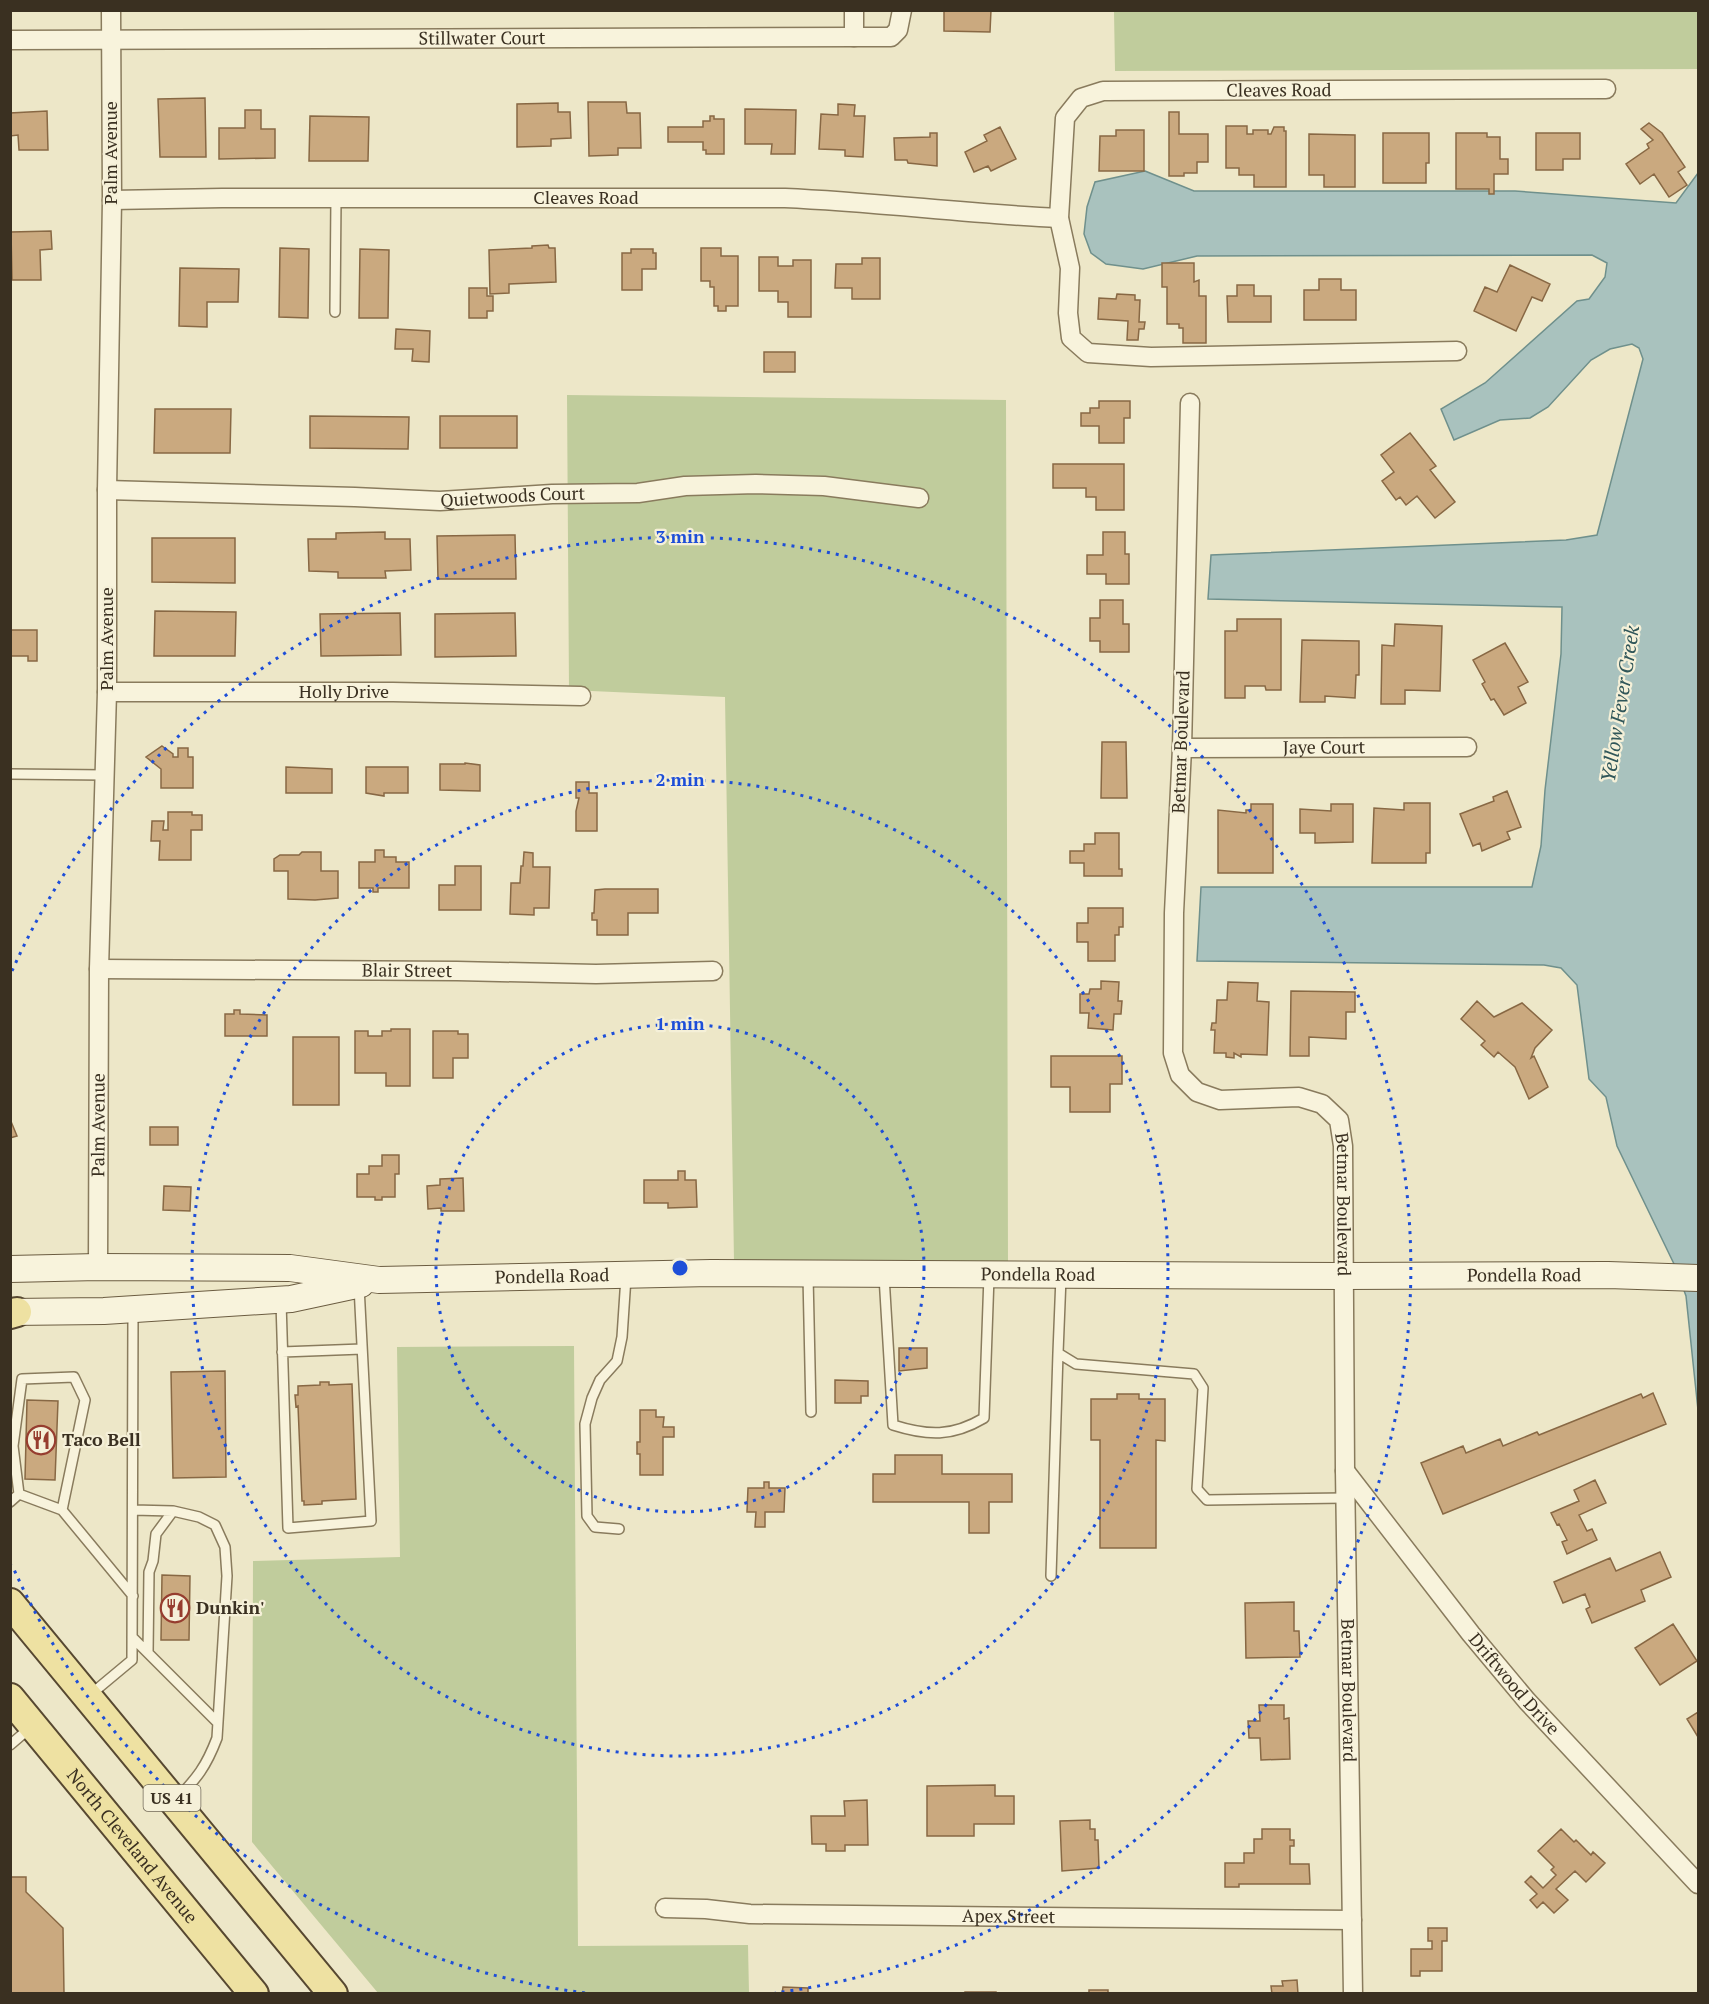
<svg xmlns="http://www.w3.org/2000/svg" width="1709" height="2004" viewBox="0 0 1709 2004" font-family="'PT Serif',serif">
<rect width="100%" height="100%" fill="#ede7c8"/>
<!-- green -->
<path fill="#c0cc9c" d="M1114,11h584v58l-583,2z
M567,395l439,5 2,863 -274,-2 -9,-564 -156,-7z
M574,1346l4,600 170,-1 1,48h-371l-126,-151 1,-281 147,-4 -3,-210z"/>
<!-- water -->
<path fill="#a9c2be" stroke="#6f908c" stroke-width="1.5" d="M1145,171l49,20h321l161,12 22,-30v1237l-12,-114 -11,-30 -58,-120 -11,-49 -17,-18 -12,-94 -16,-17 -17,-3 -347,-4 4,-74h331l9,-41 4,-56 16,-136 1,-47 -354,-8 3,-44 355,-15 31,-5 46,-176 -4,-11 -7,-4 -22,5 -19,11 -43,47 -18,11 -30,2 -46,20 -13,-31 44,-26 92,-82 12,-2 16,-22 2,-14 -15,-8 -395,1 -54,13 -37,-5 -15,-11 -7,-19 3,-27 8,-25z"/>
<!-- building -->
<path fill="#caa97f" stroke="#886844" stroke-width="1.5" d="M944,10h47l-1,22 -46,-1z
M205,98l1,59h-46l-2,-58z
M588,102h38l1,11h13l1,35h-23v7l-29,1z
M558,103v9h12l1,26 -20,1v7l-34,1v-43z
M838,104l17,1 -1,11h11l-2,41 -18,-1v-6l-26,-1 2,-35 17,1z
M745,109l51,1 -1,44h-24l1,-10h-27z
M245,110h16v19h14v29l-56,1v-31h26z
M47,111l1,39h-29l-1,-15 -8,1v-23z
M1169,112h10v22h29v28h-11v11h-13v3h-15z
M310,116l59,1 -1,44h-59z
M710,116h4v3h10v35h-18v-4h-3v-8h-35v-15h35v-6h7z
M1649,123l13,10 23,34 -7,5 9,13 -18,12 -15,-23 -14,10 -14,-20 23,-16 -2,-4 6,-4 -12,-11z
M1226,126h21v8h6v-4h15v4h3l3,-7h10v4h2v56h-32v-12h-15v-7h-13z
M1000,127l16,32 -25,12 -3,-5 -14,6 -9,-20 22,-11 -3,-6z
M1116,130h28v41h-45l1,-35h16z
M930,133h7v33l-29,-3 -1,-3h-12l-1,-22 36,-1z
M1383,133h46v30h-3v20h-43z
M1456,133h31v4h13v22h8v15h-14v20h-5v-5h-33z
M1536,133h44v26h-17v11h-27z
M1309,134l46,1v52h-31v-12h-15z
M51,231l1,18 -12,1 1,30h-29l-1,-48z
M548,245l1,3h6l1,34 -47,2v9l-19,1 -1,-44 43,-2v-2z
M280,248l29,1 -1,69 -29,-1z
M701,248h20v8h17v50h-12v5h-8v-5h-4v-19h-4v-6h-9z
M360,249l29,1 -1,68h-29z
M631,249h22v4h3v16h-14v21h-20v-37h9z
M759,257h19v9h15v-6h18v57h-23v-15h-10v-11h-19z
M862,258h18v41h-28v-11h-17l1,-24h26z
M1162,263h32v19l5,-2v16h7v47h-23v-15h-4v-4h-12v-37h-5z
M1510,265l40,19 -8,17 -10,-4 -16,34 -42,-20 11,-24 12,5z
M180,268l59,1 -1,33h-31v25l-28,-1z
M1319,279h22v11h15v30h-52v-30h15z
M1237,285h17v11h17v26h-43l-1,-26h10z
M469,288h18v8h6v15h-6v7h-18z
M1117,294l18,1v5h5l-1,22h6l-1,7h-5l-1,11h-11l1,-19 -30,-2 1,-21 17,1z
M396,329l34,2 -1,31 -17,-1 1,-12h-18z
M764,352h31v20h-31z
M1099,401h31v17h-6v25h-25v-17h-18v-13h9v-5h9z
M155,409h76l-1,44h-76z
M310,416l99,1 -1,32 -98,-1z
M440,416h77v32h-77z
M1410,433l26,33 -6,4 25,32 -20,16 -18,-22 -11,9 -6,-8 -4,3 -14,-19 12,-9 -13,-17z
M1053,464h71v46h-28v-13h-10v-9h-33z
M385,532v7h25l1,31 -26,1 1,7h-48v-6l-29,-1 -1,-32h28v-6z
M1103,532h22v22h4v30h-23v-10h-19v-19h16z
M515,535l1,44h-78l-1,-43z
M152,538h83v45l-83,-1z
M1100,600h23v24h6v28h-29v-11h-10v-23h10z
M155,611l81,1 -1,44h-81z
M400,613l1,42 -80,1 -1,-42z
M515,613l1,43 -81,1v-43z
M1237,619h44v71h-15l-1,-4h-20v12h-20v-67h12z
M1395,624l47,2 -2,65 -35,-1v14h-24l1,-59 12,1z
M10,630h27v31h-9v-5h-18z
M1302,640l57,1v34h-3l-1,23 -30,-2v6h-25z
M1505,643l23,39 -10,5 8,16 -22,12 -10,-16 -3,1 -9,-16 3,-2 -12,-22z
M1102,742h24l1,56h-26z
M162,746l11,8v3h5v-9h10v9h5v31h-32v-19l-15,-12z
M465,763l15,2v26l-40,-1v-26h25z
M286,767l46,2v24h-46z
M366,767h42v26h-24v3l-18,-3z
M576,782h13v11h8v38h-21v-20l3,-13h-3z
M1507,791l14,36 -14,5 3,7 -28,12 -2,-8 -7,3 -13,-32 34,-13 -1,-4z
M1404,803h26v50h-4v10h-54l2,-55 30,2z
M1251,804h22v69h-55v-63l28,3v-3h5z
M1331,804h22v38l-38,1v-10h-15v-24l31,2z
M168,812h24v3h10v15h-11v30h-32l1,-19h-9l1,-20h12l-1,9h5z
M1095,833h24v36h3v7h-38v-13h-14v-12h14v-7h11z
M375,850h9v7h12v5h13v26h-31v4h-5v-4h-14v-26h16z
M302,852h19v19h17v27l-23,2 -27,-1v-28h-14v-12l6,-4h19z
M524,852l9,1v14h17l-1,41h-15v7l-24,-1 1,-31h9l1,-17h2z
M455,866h26v44h-42v-25h16z
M605,889h53v24h-30v22h-31v-15h-5v-7h2l1,-23z
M1088,908h35v19h-4v8h-4v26h-27v-19h-11v-19h11z
M1101,981l18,1 -1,19h4l-1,13h-7l-1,16 -25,-2 1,-15h-9v-19h9l1,-5h11z
M1228,982l30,1 -1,18 12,1 -2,53 -26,-1v3l-7,-4v5l-8,-1v-4h-12l1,-23h-4l1,-7h4l1,-23h10z
M1291,991l64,1v20h-9v27l-37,-2v19h-19z
M1477,1001l17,16 28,-14 30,27 -17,18 -4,10 3,-2 14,31 -19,12 -14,-32 -17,-15 -4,5 -13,-12 4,-4 -24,-22z
M234,1010h6v4l27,1v21h-42v-22h9z
M391,1029h19v57h-24v-13h-31v-42h13v5h14v-5h9z
M433,1031h25v3h10v24h-15v20h-20z
M293,1037h46v68h-46z
M1051,1056h71v28h-12v28h-40v-25h-19z
M10,1119l7,17 -7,2z
M150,1127h28v18h-28z
M382,1155h17v19h-4v23h-13v3h-7v-3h-18v-23h12v-8h13z
M678,1171h7v9h11l1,27 -29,1v-5h-24v-23h34z
M463,1178l1,33h-23v-3l-13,1 -1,-23 13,-1v-6z
M164,1186l27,1 -1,24 -27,-1z
M899,1348h28v20l-28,3z
M225,1371l1,106 -53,1 -2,-106z
M835,1380l33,1v15h-7v7h-26z
M320,1382h9v3l23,-1 4,115 -34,2v3l-18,1v-4h-2l-4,-95 -2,1 -1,-12h3v-9l22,-1z
M1653,1393l13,31 -223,90 -22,-51 42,-17 3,7 34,-14 3,7 34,-14 2,3 102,-41 2,4z
M1117,1394h22v5h26v42l-9,-1v108h-56v-108h-9v-41h26z
M27,1400l31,1 -3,79 -30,-1z
M640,1410h16v7h8l-1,10h11v10h-11v38h-23v-21h-3v-12h3z
M895,1455h47v19h70v28h-23v31h-20v-31h-96v-28h22z
M1595,1480l11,23 -27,12 8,16 5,-2 5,11 -30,14 -5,-12 5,-2 -8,-16 -2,1 -6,-12 28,-12 -5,-11z
M764,1482h5v6h16l-1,24h-19v15h-10l1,-15h-9l1,-24h16z
M1660,1552l11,25 -30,13 4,11 -53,22 -6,-14 4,-2 -5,-13 -22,9 -9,-21 56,-24 6,13z
M162,1575l28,1 -1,64h-28z
M1294,1602v29h5l1,26 -54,1 -1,-55z
M1673,1624l24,37 -37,24 -25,-37z
M1259,1705h25v14l5,-1 1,41 -29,1 -1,-22h-11l-1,-17h12z
M1698,1712v25l-11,-18z
M995,1785v11h19v28h-40v12h-47v-50z
M867,1800l1,45h-23v6h-19v-7h-14l-1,-28h34l-1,-15z
M1090,1820v9h5v11h3l1,28 -37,3 -2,-50z
M1262,1829h28v11h4v6h-4v18h19l1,20h-71v3h-14v-24h19v-10h10v-14h8z
M1561,1829l13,13 2,-2 15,15 2,-3 12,11 -19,19 -11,-11 -19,18 12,11 -14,13 -11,-11 -6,6 -7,-8 7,-6 -12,-12 6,-6 12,12 13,-13 -5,-5 3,-3 -16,-16z
M11,1877h15v15l37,36 1,66h-54z
M1428,1928h19v13h-5v30h-22v5h-9v-27h21v-8h-4z
M1297,1980l1,14h-26l-1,-8h12l-1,-5z
M783,1987l25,1v6h-26z
M1089,1990h19v4h-19z
M965,1992h31v2h-31z"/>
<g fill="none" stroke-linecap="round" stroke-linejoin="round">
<!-- lane casing -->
<g stroke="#897b5d" stroke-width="12">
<path id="lane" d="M335,312l1,-114
M10,774l95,1
M808,1276l3,136
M884,1276l9,149c35,11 59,12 91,-7l5,-142
M1061,1277l-3,76 18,11 118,10 9,14 -6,101 10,11 138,-2
M281,1302l7,226 83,-7 -12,-235
M282,1352l80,-3
M19,1494l-6,-48 9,-67 52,-2 11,23 -23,110
M10,1502l9,-8 43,16 71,86
M133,1510l40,1 26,6 16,8 10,22 2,29 -10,162c-11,29 -20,40 -41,62
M619,1529l-24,-2 -8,-11 -2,-92 7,-26 8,-18 17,-19 5,-24 4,-60
M1051,1576l7,-223
M132,1637l85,85
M148,1653l1,-81 4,-11 3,-27 17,-23
M90,1695l42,-35 1,-348
M10,1745l21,-18"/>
</g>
<!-- street casing -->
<g stroke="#897b5d" stroke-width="21">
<g id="street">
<path d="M854,10v27h37l7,-7 4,-20"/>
<path id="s1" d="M10,40l844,-3"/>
<path id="s2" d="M112,200l110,-2h563c92,4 183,16 274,20"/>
<path id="s3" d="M1457,351l-306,6 -63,-4 -17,-15 -3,-25 2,-45 -11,-50 6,-100 16,-20 22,-7 503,-2"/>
<path id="s4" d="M1190,403l-8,345 -8,165 -1,140 7,22 17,17 23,8 79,-3 23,7 17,16 4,26 2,325 8,523"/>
<path id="s5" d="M107,490l248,7 85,4 112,-7 86,-1 47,-7 71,-2 68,2 95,12"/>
<path id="s6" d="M107,692h286l188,4"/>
<path id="s7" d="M1182,748l285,-1"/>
<path id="s8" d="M99,969l358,2 139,3 117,-3"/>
<path id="s9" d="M98,1267l1,-298 8,-277v-202l5,-290 -1,-190"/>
<path id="s10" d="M1345,1471l126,163 56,67 171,183"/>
<path id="s11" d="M665,1908l41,1 44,5 602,6"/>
</g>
</g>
<!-- secondary casing -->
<g stroke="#6b5c41" stroke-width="28">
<g id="secondary">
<path id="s12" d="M10,1269l88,-2 192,1 89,12 332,-7 633,3 264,-1 90,3"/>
<path d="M10,1312l94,-1 187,-12 70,-15"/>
</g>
</g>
<!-- primary casing -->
<g stroke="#574831" stroke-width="32">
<g id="primary">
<path d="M10,1314l7,-2"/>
<path d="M10,1603l323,391"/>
<path id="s13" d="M10,1698l244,296"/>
</g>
</g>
<!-- lane -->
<use href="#lane" stroke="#f8f3dc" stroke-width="9"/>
<!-- street -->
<use href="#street" stroke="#f8f3dc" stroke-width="18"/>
<!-- secondary -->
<use href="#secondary" stroke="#f8f3dc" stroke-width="26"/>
<!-- primary -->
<use href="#primary" stroke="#eee1a2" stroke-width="28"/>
</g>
<!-- distance rings -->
<g fill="none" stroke="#1d4ed8" stroke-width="3" stroke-dasharray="3 6">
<circle cx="680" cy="1268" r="244"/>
<circle cx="680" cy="1268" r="488"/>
<path d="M585 1993A731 731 0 0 1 12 1565M12 971A731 731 0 1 1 775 1993"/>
</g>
<!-- icons -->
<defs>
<g id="restaurant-ring" transform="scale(1.5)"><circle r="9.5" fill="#f5f0d8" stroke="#963d2f" stroke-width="1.5"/><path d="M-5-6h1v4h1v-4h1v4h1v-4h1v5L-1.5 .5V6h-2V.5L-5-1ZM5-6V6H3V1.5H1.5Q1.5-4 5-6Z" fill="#963d2f"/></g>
</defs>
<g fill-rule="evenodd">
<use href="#restaurant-ring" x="41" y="1440"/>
<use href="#restaurant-ring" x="175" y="1608"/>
</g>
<g text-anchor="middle" stroke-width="4.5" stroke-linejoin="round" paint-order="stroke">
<!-- shield labels -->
<rect fill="#f5f0d8" stroke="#726a58" stroke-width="1.5" x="143.5" y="1785" width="57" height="26" rx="4.5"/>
<g font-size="16" font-weight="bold" fill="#3a3021">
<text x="172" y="1804">US 41</text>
</g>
<!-- street labels -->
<g font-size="18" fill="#3a3021" stroke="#f5f0d8">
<text dy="6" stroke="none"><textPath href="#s1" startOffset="472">Stillwater Court</textPath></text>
<text dy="6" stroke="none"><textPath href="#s3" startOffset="838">Cleaves Road</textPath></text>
<text transform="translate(111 153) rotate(-90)" y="6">Palm Avenue</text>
<text dy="6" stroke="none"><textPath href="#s2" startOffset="474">Cleaves Road</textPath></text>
<text dy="6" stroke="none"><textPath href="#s5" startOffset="406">Quietwoods Court</textPath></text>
<text transform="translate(107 639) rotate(-90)" y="6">Palm Avenue</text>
<text dy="6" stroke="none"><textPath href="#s6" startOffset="237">Holly Drive</textPath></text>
<text transform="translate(1181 742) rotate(-88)" y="6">Betmar Boulevard</text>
<text dy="6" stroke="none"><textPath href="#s7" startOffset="142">Jaye Court</textPath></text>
<text dy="6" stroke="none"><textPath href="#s8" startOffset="308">Blair Street</textPath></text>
<text dy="6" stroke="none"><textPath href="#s9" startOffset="142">Palm Avenue</textPath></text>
<text dy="6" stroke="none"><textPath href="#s4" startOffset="933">Betmar Boulevard</textPath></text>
<text dy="6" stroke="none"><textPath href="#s12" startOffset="1029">Pondella Road</textPath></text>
<text dy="6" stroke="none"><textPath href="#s12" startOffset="1515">Pondella Road</textPath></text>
<text dy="6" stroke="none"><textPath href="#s12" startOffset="543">Pondella Road</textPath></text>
<text dy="6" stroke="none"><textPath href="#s10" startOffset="272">Driftwood Drive</textPath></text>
<text dy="6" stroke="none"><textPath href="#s4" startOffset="1419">Betmar Boulevard</textPath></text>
<text dy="6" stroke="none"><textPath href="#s13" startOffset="192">North Cleveland Avenue</textPath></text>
<text dy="6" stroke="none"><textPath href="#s11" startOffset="344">Apex Street</textPath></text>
</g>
<!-- poi labels -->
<g font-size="18" font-weight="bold" fill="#3a3021" stroke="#f5f0d8" text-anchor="start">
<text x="62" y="1446">Taco Bell</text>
<text x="196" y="1614">Dunkin'</text>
</g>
<!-- water labels -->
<g font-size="20" font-style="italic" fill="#305659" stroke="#f5f0d8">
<text transform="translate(1620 704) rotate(-81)" y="7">Yellow Fever Creek</text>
</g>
</g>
<circle cx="680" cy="1268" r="9" fill="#1d4ed8" stroke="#f5f0d8" stroke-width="3"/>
<g font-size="18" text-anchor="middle" font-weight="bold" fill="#1d4ed8" stroke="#f5f0d8" stroke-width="4.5" stroke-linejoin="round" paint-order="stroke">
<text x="680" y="543">3 min</text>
<text x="680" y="786">2 min</text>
<text x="680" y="1030">1 min</text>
</g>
<!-- border -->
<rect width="1709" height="2004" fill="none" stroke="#3a3021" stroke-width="24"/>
</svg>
